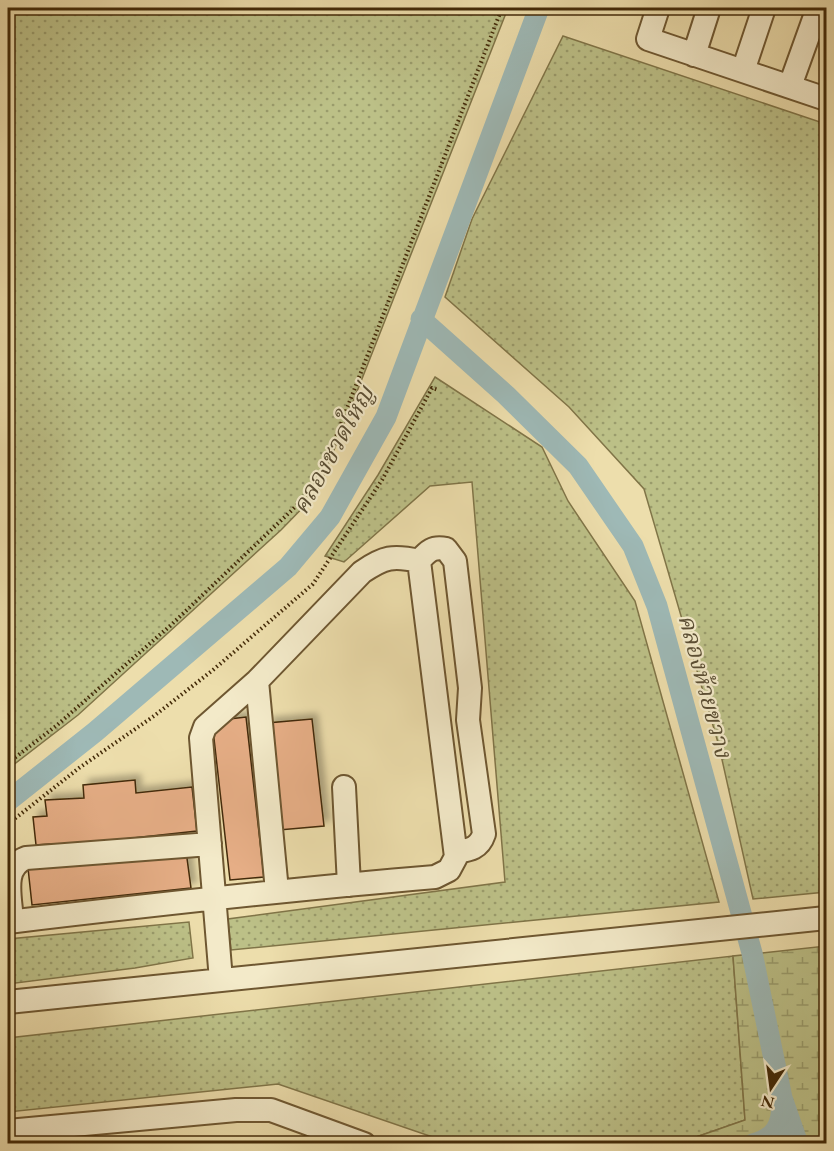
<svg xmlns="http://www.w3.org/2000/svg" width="834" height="1151" viewBox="0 0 834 1151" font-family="'EB Garamond','Noto Serif Thai',serif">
<defs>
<pattern id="grass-dots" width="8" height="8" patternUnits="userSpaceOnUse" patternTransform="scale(1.5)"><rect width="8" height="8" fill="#bcc087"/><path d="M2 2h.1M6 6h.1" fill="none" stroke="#9a9c6c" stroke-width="1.8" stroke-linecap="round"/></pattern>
<pattern id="wetland-marsh" width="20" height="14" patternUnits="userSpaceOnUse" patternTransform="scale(1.5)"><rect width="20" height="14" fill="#bcc087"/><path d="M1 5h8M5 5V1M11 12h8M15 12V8" fill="none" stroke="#9a9c6c"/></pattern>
<filter id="shadow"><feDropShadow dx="5.5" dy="-5.5" stdDeviation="3" flood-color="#0004"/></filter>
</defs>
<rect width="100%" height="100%" fill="#eddeac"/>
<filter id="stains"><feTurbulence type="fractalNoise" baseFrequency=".00333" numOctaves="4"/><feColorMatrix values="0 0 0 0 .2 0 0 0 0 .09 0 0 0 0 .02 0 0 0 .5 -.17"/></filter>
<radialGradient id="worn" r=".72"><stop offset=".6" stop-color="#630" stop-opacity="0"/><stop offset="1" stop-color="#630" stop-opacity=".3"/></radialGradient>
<!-- grass -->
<path fill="url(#grass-dots)" stroke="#807548" stroke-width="1.5" d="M8,8h500l-191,485 -36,37 -203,185 -70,54z
M563,36l263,88v768l-73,7 -34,-153 -75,-257 -75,-82 -124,-110 27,-78z
M435,377l107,70 26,54 67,100 84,301 -488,48 -3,-31 277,-37 -33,-400 -42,4 -86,76 -19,-6 53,-81z
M189,922l4,36 -58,10 -127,16v-45z
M733,956l12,164 -66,23h-229l-172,-59 -270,28v-74z"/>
<!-- wetland -->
<path fill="url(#wetland-marsh)" stroke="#807548" stroke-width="1.5" d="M826,946v46l-2,1 2,14v136h-147l66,-23 -12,-164z"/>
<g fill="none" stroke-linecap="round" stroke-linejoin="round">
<!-- canal -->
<path stroke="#9eb9b6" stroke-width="21" d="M421,319l85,76 72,71 55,80 24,60 95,347 30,145 16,46
M8,801l87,-69 193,-165 42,-50 56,-100 153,-409
M753,1144c22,-6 29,-18 29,-41"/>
</g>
<!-- building -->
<path fill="#e6ae86" stroke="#432a08" stroke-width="1.5" filter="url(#shadow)" d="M246,717l18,160 -34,3 -18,-159z
M312,719l12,107 -45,4 -12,-107z
M135,780l1,13 56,-6 5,44 -146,16 -1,-3 -14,1 -3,-28 14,-1 -2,-16 39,-2 -1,-13z
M186,851l5,37 -159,17 -4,-37z"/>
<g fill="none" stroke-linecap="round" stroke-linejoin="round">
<!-- minor casing -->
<g stroke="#6e5731" stroke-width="26">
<path id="minor" d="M658,8l-10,31 178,60
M694,55l15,-47
M743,71l21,-63
M790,86l28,-78
M419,561c9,-10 14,-15 27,-12l9,12 15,127 -2,32 16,114c-5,15 -15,16 -28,18
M257,681l20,210
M344,787l5,98
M12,921c-1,-22 -11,-54 14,-63l184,-14
M8,922c142,-17 284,-33 427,-45l14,-7 7,-13 -37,-296c-26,-6 -35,-4 -57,11l-105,109 -52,46 -4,11 20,242
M8,1002l818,-84
M8,1131l228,-21h35l93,34"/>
</g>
<!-- path -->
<path stroke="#432a08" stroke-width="4" stroke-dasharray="1.5 3" stroke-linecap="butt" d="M8,763l48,-37 115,-101 120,-114 22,-22 21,-47 168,-434
M8,824l71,-56 75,-52 59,-46 100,-86 69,-104 50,-92 6,2"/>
<!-- minor -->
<use href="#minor" stroke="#f3eac9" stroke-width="22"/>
</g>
<g text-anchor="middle" stroke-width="4.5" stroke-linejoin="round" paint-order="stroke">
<!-- water labels -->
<g font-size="24" font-style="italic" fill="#5a4e34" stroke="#f3eac9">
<text transform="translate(333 450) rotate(-61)" y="8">คลองชวดใหญ่</text>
<text transform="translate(705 686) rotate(75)" y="8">คลองห้วยขวาง</text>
</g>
</g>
<!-- margin -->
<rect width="834" height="1151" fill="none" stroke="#eddeac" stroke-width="30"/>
<rect x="9" y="9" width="816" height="1133" fill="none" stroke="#432a08" stroke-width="3"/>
<rect x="15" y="15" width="804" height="1121" fill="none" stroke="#432a08" stroke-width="1.5"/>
<!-- north arrow -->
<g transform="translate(771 1088) rotate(193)" stroke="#f3eac9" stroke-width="4.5" paint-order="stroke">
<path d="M0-4.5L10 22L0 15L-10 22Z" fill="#432a08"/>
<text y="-9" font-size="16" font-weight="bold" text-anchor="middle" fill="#432a08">N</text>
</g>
<rect width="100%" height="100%" filter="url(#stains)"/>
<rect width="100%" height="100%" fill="url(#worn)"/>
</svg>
